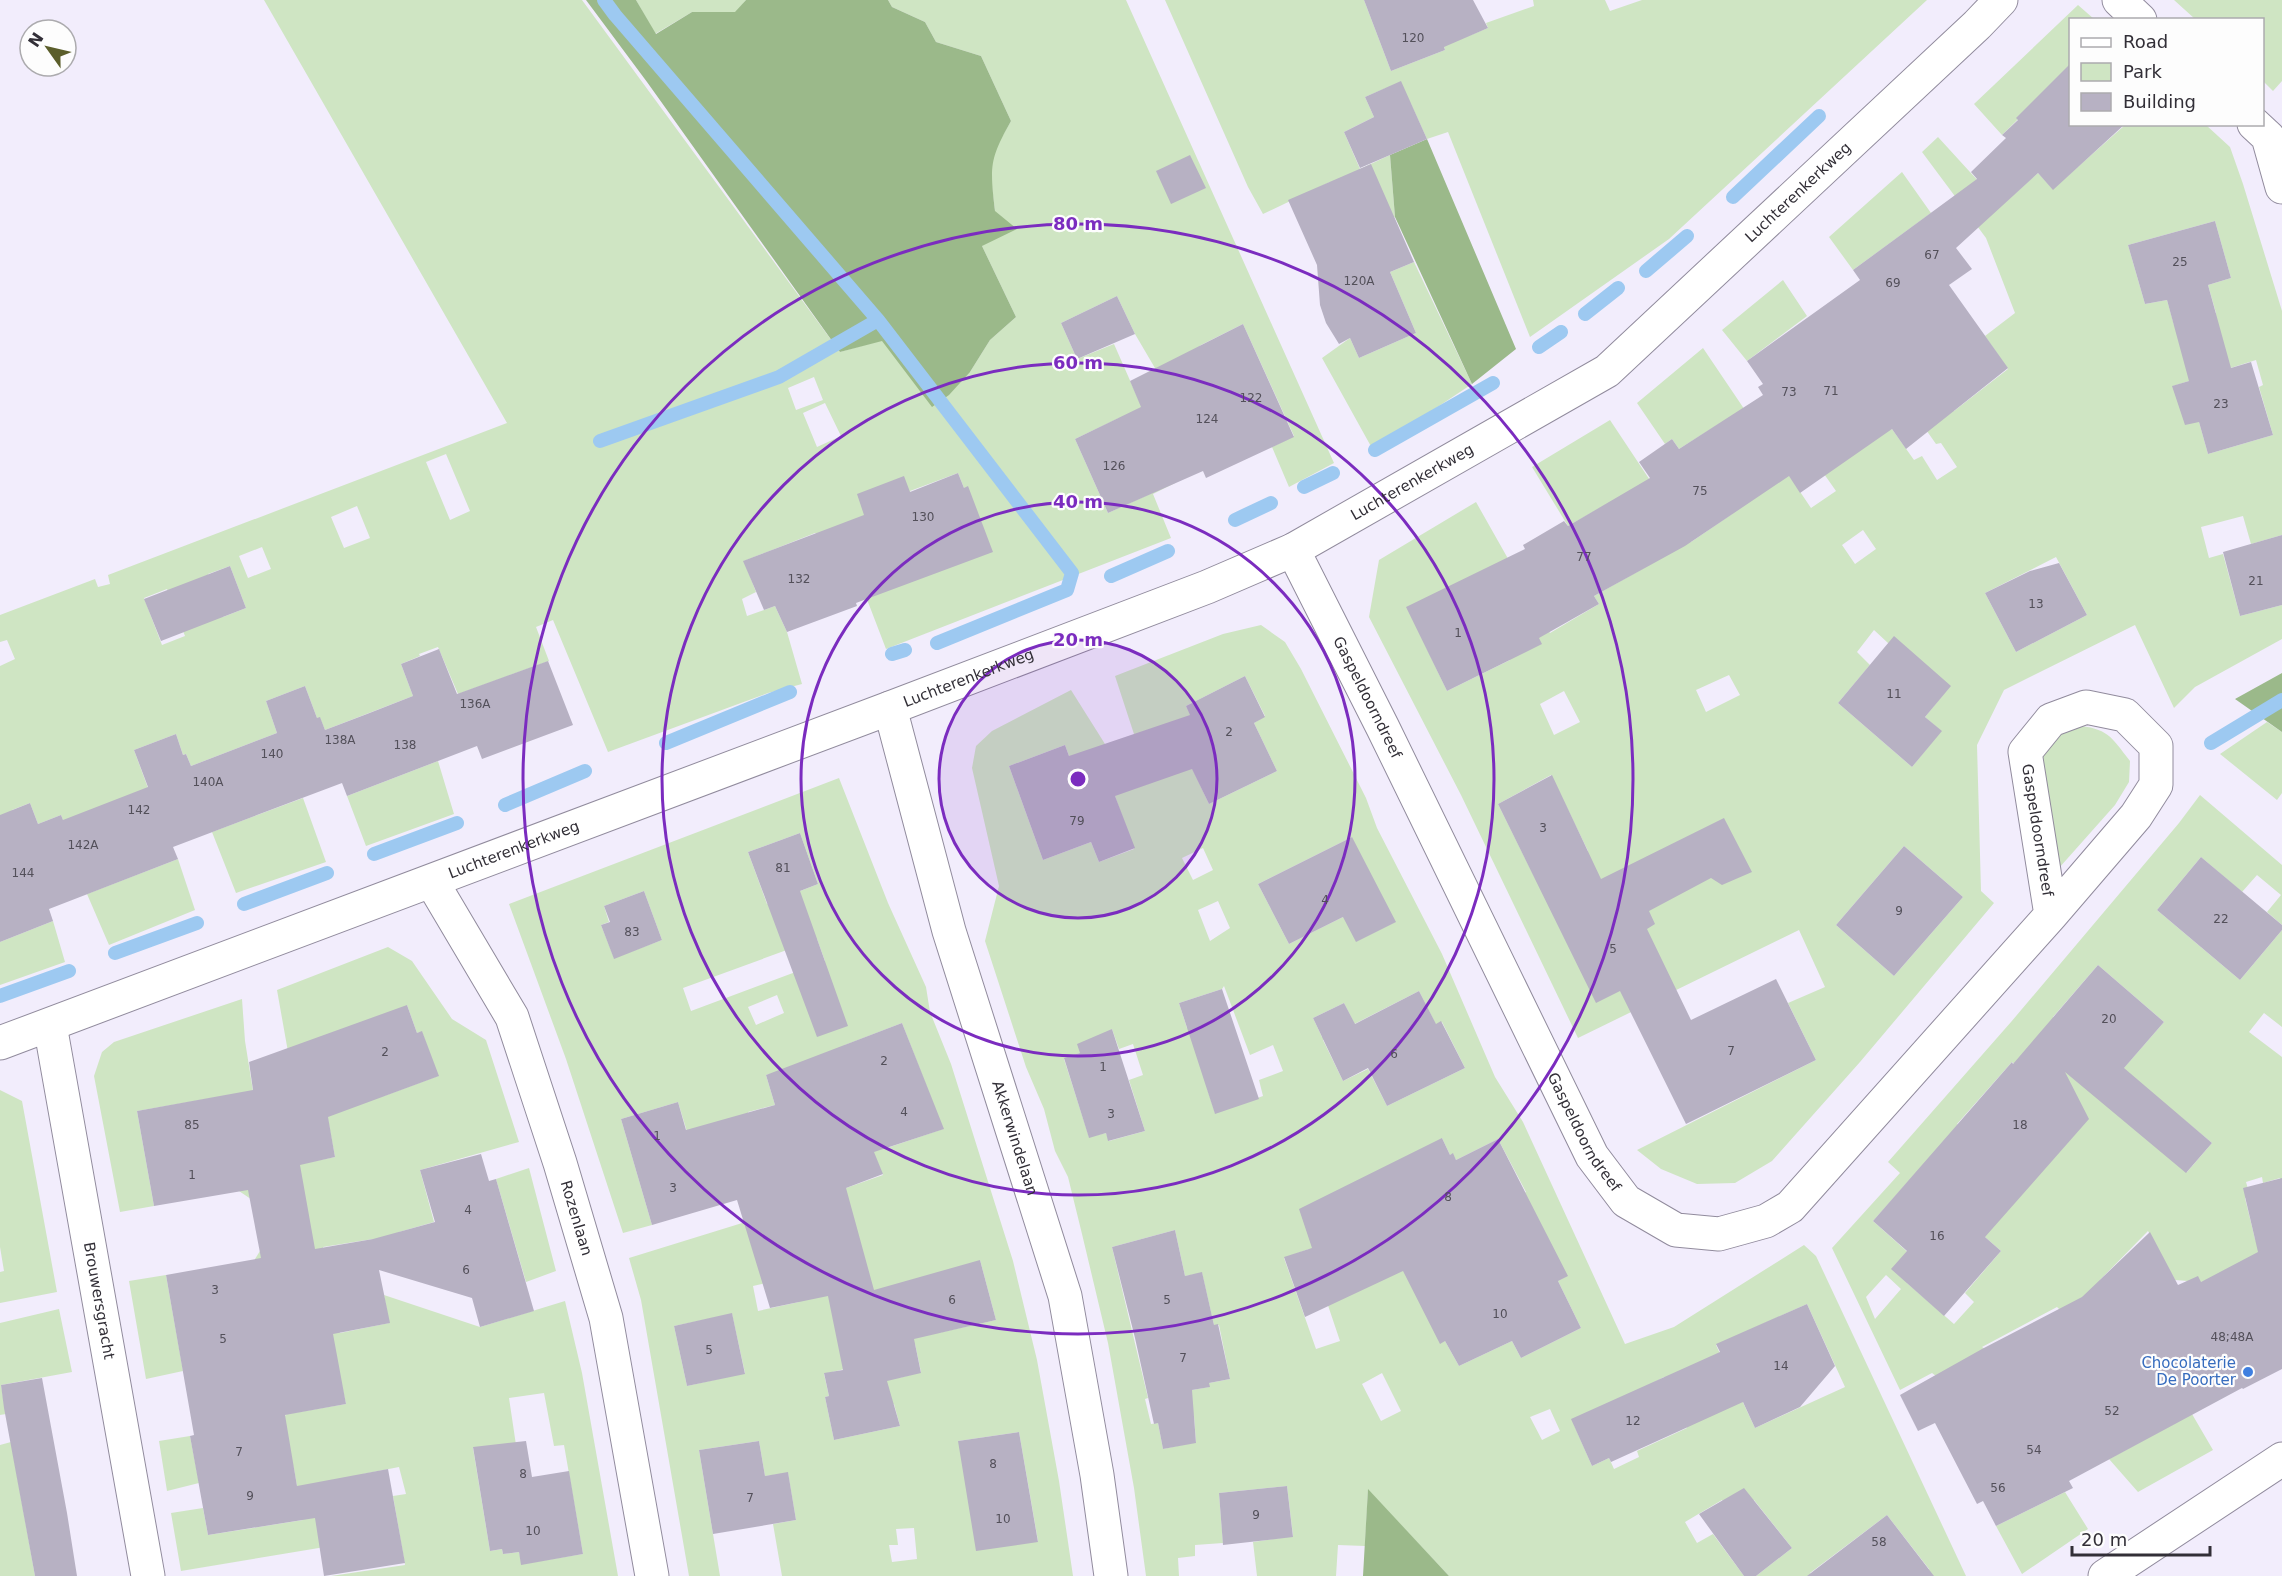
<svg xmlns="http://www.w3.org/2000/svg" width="2282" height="1576" viewBox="0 0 2282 1576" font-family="'DejaVu Sans',sans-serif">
<rect width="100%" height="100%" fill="#f2edfc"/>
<!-- green -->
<path fill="#cfe5c3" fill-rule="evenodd" d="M264,0h318l258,352 42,-12 88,32 20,-32 26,-23 -34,-71 13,-35 -5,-40 6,-24 15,-26 -30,-65 -45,-14 -11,-20 -33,-15 -4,-7h238l208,463 -45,24 -17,-40 22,-11 -51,-112 -42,21 -39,35 -27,-46 -18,-38 -56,27 16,36 37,-15 61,139 -22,11 18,44 -285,111 -36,-94 -35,-22 -71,28 12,31 -14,7 5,17 28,-10 12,26 15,52 -34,9 -160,59 -55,-132 -17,7 13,34 -91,33 -20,-47 -19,7 1,2 -19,8 12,32 -88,34 -5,-12h-3l-12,-32 -39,15 11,32 -86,33 -5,-12 -3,1 -7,-21 -42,16 14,38 -82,40 -5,-13 -23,9 -8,-21 -18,7 -12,58v-202l15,-7 -8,-19 -7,2v-27l95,-36 3,8 12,-3 -2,-9 399,-152zM814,377l9,23 -27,10 -8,-22zM825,403l16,33 -24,11 -14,-34zM1119,418l33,75 -44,20 -33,-74zM446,454l24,57 -20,9 -24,-58zM958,473l6,15 -47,18 -7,-15zM357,506l13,32 -26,10 -13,-31zM262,547l9,22 -23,9 -9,-22zM230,566l16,42 -23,9 -15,-43zM167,589l18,47 -23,9 -18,-47z
M636,0h110l-10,12h-44l-37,22z
M1165,0h199l27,71 54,-21 -3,-10 29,-5 17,-7 -2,-5 48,-17 -1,-6h72l5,11 32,-11h285l-258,239 -139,98 -82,-205 -21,7 -16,-35 -25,-16 -21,9 9,20 -30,15 16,37 30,-14 5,62 -27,13 -38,-48 -67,32 -15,-27z
M2174,0h108v81l-9,10 -10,-10 -1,-61 -67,-1z
M2078,5l16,14 -24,1v48l-68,67 -28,-31z
M2125,125h81l24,22 13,37 39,127v224l-31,9 -8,-28 -42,11 8,31 14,-4 17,62 42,-11v34l-87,48 -21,21 -39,-83 -131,65 -27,55 4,146 13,12 -134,159 -88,99 -37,22 -38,1 -36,-15 -24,-19 179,-90 -28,-57 37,-16 -26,-57 -221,108 -117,-243 -92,-178 10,-57 97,-58 74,131 49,-29 -5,-8 50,-28 -37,-64 -39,22 -36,-59 78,-47 81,122 41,-28 -10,-92 -43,27 -7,-10 -7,5 -28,-41 66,-55 108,160 25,-17 -26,-37 82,-25 22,31 8,-4 15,24 20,-13 -16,-24 -5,1 -69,-98 87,65 54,-42 -23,-33 30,-23 -29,-75 -64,-86 16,-15 63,69 37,-33 15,16zM2215,221l16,57 -23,7 8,28 -42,12 -7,-25 -22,4 -17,-59zM2256,360l7,25 -4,2 14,48 -65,19 -9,-32 -26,-36zM1863,530l13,19 -21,15 -13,-19zM2056,557l31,58 -71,37 -31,-59zM1407,607l103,52v1l-63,31zM1874,630l14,13 62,43 -25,31 16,14 -29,36 -74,-64 32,-38 -13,-13zM1729,675l11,20 -34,17 -10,-22zM1564,691l16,31 -26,13 -14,-31zM1551,775l37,76 -53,27 -37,-74zM1904,846l59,51 -69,79 -58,-51z
M1902,172l29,41 -78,57 -24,-33z
M1414,262l58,122 -99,66 -51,-92 28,-20 9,20 57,-25 -26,-61z
M1783,280l24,36 -60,45 -25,-31z
M1261,625l24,17 16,27 65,129 11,30 65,126 53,123 28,45 102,222 49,-17 130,-82 12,11 150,320h-45l8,-7 -42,-54 -77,58 2,3h-56l36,-28 -38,-48 -21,16 -11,-16 -37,22 12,21 16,-9 31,42h-295l-81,-86 -3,56 -27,-1 -2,31h-79l-4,-34 40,-6 -6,-50 -68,7 4,50 -28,2v11l-17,2 1,18h-33l-12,-88 -26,-145 -26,-109 -14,-57 -13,-26 -11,-42 -18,-42 -41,-126 14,-55 -27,-118 4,-22 16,-15 79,-41 34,54 16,49 29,-10 -35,-107 108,-42zM1245,676l20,40 -11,7 23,48 -68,33 -25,-53 20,-10 -18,-35zM1065,745l13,35 34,8 22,61 -35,13 -8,-20 -48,18 -34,-94zM1352,837l-9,80 -54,27 -31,-60zM1203,848l10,22 -20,10 -11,-22zM1218,901l12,27 -20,13 -12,-31zM1224,986l26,69 23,-10 10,26 -24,9 4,16 -48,17 -8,-25 18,-6 -20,-60 -18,6 -8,-25 43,-14zM1419,991l17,34 6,-3 23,46 -78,38 -19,-37 -25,12 -20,-41zM1344,1003l10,20 -32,14 -9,-19zM1112,1029l7,20 14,-5 10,31 -14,5 16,51 -36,10 -3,-8 -17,4 -25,-78 16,-6zM1442,1138l8,17 3,-1 3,6 42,-21 28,53 -98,49zM1175,1230l10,46 17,-3 12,52h5l11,54 -21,4v4l-28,5 13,24 2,26 -33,7 -5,-26 -7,1 -6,-25 3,-1 -36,-151zM1309,1249l31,92 -24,8 -32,-91zM1567,1276l-9,5 23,47 -60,30 -9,-17 -53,25 -14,-25zM1807,1304l38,83 -90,41 -39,-83zM1382,1373l19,38 -20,10 -19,-37zM1664,1377l23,51 -50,23 2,6 -25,12 -5,-11 -17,8 -18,-41zM1550,1409l10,22 -18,9 -12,-23z
M2267,722l15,10v61l-5,7 -57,-46z
M2075,725c33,4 35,10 55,36l-1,21 -14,23 -56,63c-4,-24 -22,-96 -15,-116 4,-13 20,-21 31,-27z
M438,761l16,53 -88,32 -19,-50z
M839,778l49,125 38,84 4,25 21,52 62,197 24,99 22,121 14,95h-291l-9,-52 23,-4 -8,-47 -23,3 -6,-35 -60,9 21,126h-31l-48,-276 -12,-42 158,-49 -8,-27 -70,22 -31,-102 -57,17 31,106 -29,8 -57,-174 -57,-155zM800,833l18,51 -51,20 -19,-52zM644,891l18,49 -48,18 -13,-33 8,-3 -5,-16zM817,939l8,22 -134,50 -8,-23zM777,995l7,18 -28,12 -8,-18zM902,1023l41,106 -59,20 -39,-104zM807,1064l-46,95 -13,-47 27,-7 -9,-30zM872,1149l11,26 -57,20zM980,1260l16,60 -58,13zM794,1277l5,25 -41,9 -5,-25zM732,1314l13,59 -58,13 -13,-60zM915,1344l6,28 -22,6zM861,1365l12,45 21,-6 6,22 -66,14 -9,-43 4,-1 -5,-22zM1019,1432l19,109v1l-80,-101zM914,1528l3,31 -25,3 -3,-17h9l-2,-16z
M2200,795l82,70v60l-15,-13 14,-17 -24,-20 -15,17 -41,-35 -44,53 83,70 42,-50v97l-18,-14 -15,19 33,25v129l-2,-8 -17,5 -1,-6 -16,5 4,14 -5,2 10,41 12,28 -66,15 -26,-2 -27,-49 -48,49 18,30 -59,-1 -2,-2 -75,40 3,2 -49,27 -4,-3 -32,17 -68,-142 68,-75 -12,-11 123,-140 168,-199zM2098,965l66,57 -49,56 -23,-27 -39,-34zM2012,1062l71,63 -55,62 -71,-63zM2176,1113l36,30 -25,29zM1914,1175l87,76 -36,42 9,9 -20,22 -47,-41 15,-18 -49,-44zM1886,1275l15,14 -26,30 -9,-22z
M303,798l23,64 -90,31 -24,-61z
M178,859l17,51 -86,35 -22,-51z
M53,921l12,41 -65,23v-43z
M388,947l24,14 40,58 34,21 33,102 -99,28 14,52 -35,10 8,27 -34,-20 -50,8 17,86 49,-10 -5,-28 96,32 85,-26 17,72 36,203h-287l74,-11 -12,-69 13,-2 -7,-27 -36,7 4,66 -186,31 -10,-58 32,-5 5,27 95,-15 -9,-51 -15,-48 8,-7 59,-10 -6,-27 -76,-71 -9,-47 5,-8 53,-10 -74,-50 -8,-48 79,19 25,-5 -7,-37 -27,5 -24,-135zM407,1005l10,28 5,-1 16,44 -54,20zM544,1393l10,53 10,-1 19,109 -61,10 -3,-12 -16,2 -1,-5 -12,2 -17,-103 43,-3 -7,-47z
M242,999l3,42 8,50 -116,20 17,95 -34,6 -26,-136 8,-24 12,-10z
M0,1090l22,11 35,191 -57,11v-31l4,-1 -4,-24z
M529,1168l27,103 -30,11 -30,-103z
M166,1275l17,96 -37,8 -17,-98z
M59,1309l13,63 -71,13 5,29 -6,1v-92z
M2192,1414l21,36 -75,42 -29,-33z
M190,1436l9,47 -32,8 -8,-50z
M11,1442l24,134h-35v-131z
M2065,1492l23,37 -66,45 -26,-48z"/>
<!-- forest -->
<path fill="#9bb98a" d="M586,0h50l20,34 36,-22h43l11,-12h142l4,7 33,15 11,20 45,14 30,65c-22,39 -21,46 -16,90l22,18 -35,17 34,71 -26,23 -20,32 -21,23 -17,12 -50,-66 -42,11 -193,-270z
M1427,139l89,210 -44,35 -77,-167 -5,-62z
M2282,673v59l-47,-33z
M1368,1489l81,87h-86z"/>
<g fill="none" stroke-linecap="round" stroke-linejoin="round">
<!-- stream -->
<path stroke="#9dc9f1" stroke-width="14" d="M604,0l11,15 263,305 194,253 -5,17 -130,53
M1733,197l86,-81
M1646,271l41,-35
M1585,314l33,-26
M1539,347l22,-15
M600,441l179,-64 99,-57
M1375,450l118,-67
M1304,487l29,-14
M1235,520l36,-17
M1111,576l57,-25
M892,654l13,-4
M666,743l124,-51
M2211,743l71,-43
M505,805l80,-34
M374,854l83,-31
M244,904l83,-31
M115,953l82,-30
M0,996l69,-25"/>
</g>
<!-- building -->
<path fill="#b7b1c3" d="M1364,0h109l15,28 -44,19 1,3 -54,21z
M2070,64v60h55l-72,66 -15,-17 -82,75 16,21 -23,16 59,83 -102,81 -14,-20 -92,64 -11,-17 -104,70 -91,50 5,8 -60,34 3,6 -95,47 -41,-84 119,-58 -2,-4 41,-24 4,5 82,-48 -11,-16 33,-23 7,10 84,-54 -5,-8 5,-3 -16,-23 113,-81 -7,-10 124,-91 -6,-7 35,-34 -4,-3 16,-15 -2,-2z
M1401,81l26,58 -67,29 -16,-36 30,-15 -9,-20z
M1190,155l16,33 -35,16 -15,-33z
M1371,164l43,98 -24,10 26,61 -57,25 -9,-20 -11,6 -13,-21 -6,-18 -3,-40 -29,-65z
M2215,221l16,57 -23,7 23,83 20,-6 22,73 -65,19 -9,-32 -14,3 -13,-39 17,-5 -22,-81 -22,4 -17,-59z
M1117,296l18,38 -58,25 -16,-36z
M1243,324l51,113 -88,41 -3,-7 -95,42 -33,-74 66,-32 -11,-26z
M958,473l6,15 4,-2 25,66 -137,51 1,3 -70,26 -12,-26 -11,4 -21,-49 121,-46 -7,-21 47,-18 6,16z
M2282,535v70l-42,11 -17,-64z
M2059,563l28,52 -71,37 -31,-59 45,-22z
M230,566l16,42 -85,33 -17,-42z
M1894,636l57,50 -26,31 17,14 -30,36 -74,-64z
M439,649l18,45 91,-33 25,64 -91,34 -5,-13 -130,50 -5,-13 -85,32 -84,32 5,12 -129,50 4,12 -53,21v-127l30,-12 8,21 23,-9 2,5 85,-33 -14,-37 42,-16 7,21 3,-1 5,12 86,-33 -11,-32 39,-15 12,32 3,-1 5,13 42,-16 46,-18 -12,-32z
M1245,676l20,41 -11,6 23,48 -68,33 -17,-35 -77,27 20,52 -36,14 -8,-20 -48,18 -34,-94 56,-21 4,11 121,-41 -4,-9z
M1552,775l49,104 123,-61 28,54 -30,13 -11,-7 -62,33 6,13 -8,5 44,91 85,-41 40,81 -130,64 -66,-133 -24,12 -98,-199z
M800,833l18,51 -18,7 48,135 -31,11 -69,-185z
M1352,837l44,85 -40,20 -13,-25 -54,27 -31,-60z
M1904,846l59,51 -69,79 -58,-51z
M2201,857l81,68v5l-42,50 -83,-70z
M644,891l18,49 -48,19 -13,-34 9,-3 -6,-16z
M2098,965l66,57 -40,46 88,75 -26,30 -121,-101 24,47 -104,118 16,14 -57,65 -53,-47 16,-18 -34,-30 139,-159 1,2z
M1222,989l37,110 -44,15 -36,-111z
M1419,991l17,33 5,-3 24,47 -78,38 -19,-38 -25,13 -30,-63 31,-15 11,21z
M407,1005l10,28 5,-2 17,45 -111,41 7,40 -35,8 15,84 58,-10 62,-17 -15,-52 61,-16 8,27 7,-2 38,132 -54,16 -8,-29 -93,-28 11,53 -57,11 13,70 -61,11 12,71 91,-17 17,94 -81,13 -9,-58 -107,17 -18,-99 4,-1 -28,-160 95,-17 -13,-68 -94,16 -17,-95 116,-21 -4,-28z
M902,1023l42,106 -70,23 9,22 -37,14 28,102 106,-30 16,60 -82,19 7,34 -34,8 13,45 -66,14 -9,-43 4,-1 -5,-23 19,-3 -15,-74 -58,12 -33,-108 -85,25 -31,-106 57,-17 8,28 89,-25 -9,-30z
M1112,1029l33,102 -37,10 -2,-8 -17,5 -25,-80 16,-5 -3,-9z
M1442,1138l8,17 3,-2 3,7 42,-21 70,137 -10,5 23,47 -60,30 -9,-17 -53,25 -14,-25 -5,3 -37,-73 -98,46 -21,-60 28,-9 -13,-39z
M2282,1178v191l-39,20 -1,-1 -173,93 4,7 -77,38 -13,-25 -6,3 -42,-81 -17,8 -18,-36 82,-46 100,-52 68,-65 28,53 20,-9 3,6 57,-30 -15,-64z
M1175,1230l10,46 17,-4 12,53 4,-1 12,55 -21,4 1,4 -18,3 4,53 -33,6 -5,-26 -4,1 -19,-86 -23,-91z
M1807,1304l28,62 -35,41 -45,21 -12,-26 -132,60 -2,-4 -17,8 -21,-47 149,-67 -4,-8z
M732,1313l13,61 -58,12 -13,-60z
M42,1378l25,135 10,63h-42l-31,-168 -3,-23z
M1019,1432l19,110 -62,9 -18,-110z
M526,1441l6,36 37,-6 14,83 -62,11 -2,-13 -16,2 -1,-5 -12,2 -17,-104z
M759,1441l6,35 23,-4 8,48 -83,14 -14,-84z
M1287,1486l6,51 -70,8 -4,-52z
M1744,1488l48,60 -36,28h-12l-45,-62z
M1887,1515l47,61h-127z"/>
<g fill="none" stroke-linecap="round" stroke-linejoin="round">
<!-- street casing -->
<g stroke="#918b9d" stroke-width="35">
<g id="street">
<path d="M2119,0l21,20"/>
<path d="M2254,124l14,13 14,50"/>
<path id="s1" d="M1293,550l90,178 209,428 34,45 50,29 43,4 47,-13 24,-14 261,-292 85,-99 20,-31v-39l-31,-31 -39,-8 -35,13 -26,32 26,163"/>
<path id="s2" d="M890,708l59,223 116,365 32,179 14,101"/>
<path id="s3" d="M432,882l80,135 48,146 46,155 46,258"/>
<path id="s4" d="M50,1025l98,551"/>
<path id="s5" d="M0,1043l890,-335 317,-121 86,-37 314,-179 370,-346 24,-25"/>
</g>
</g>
<!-- secondary casing -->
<g stroke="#918b9d" stroke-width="35">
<path id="secondary" d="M2105,1576l177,-117"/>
</g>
<!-- street -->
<use href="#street" stroke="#fff" stroke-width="33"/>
<!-- secondary -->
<use href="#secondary" stroke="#fff" stroke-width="33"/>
</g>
<!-- distance rings -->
<circle cx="1078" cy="779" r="139" fill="#7b2cbf" fill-opacity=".12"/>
<g fill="none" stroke="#7b2cbf" stroke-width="3">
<circle cx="1078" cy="779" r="139"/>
<circle cx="1078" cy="779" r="277"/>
<circle cx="1078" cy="779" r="416"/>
<circle cx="1078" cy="779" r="555"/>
</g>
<!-- markers -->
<circle fill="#3f7fe0" stroke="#fdfdfd" stroke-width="2" cx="2248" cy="1372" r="6"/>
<g text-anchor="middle" stroke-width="4.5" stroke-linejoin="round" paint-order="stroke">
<!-- number labels -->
<g font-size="12" fill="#53505a">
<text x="1413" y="42">120</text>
<text x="1932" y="259">67</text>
<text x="2180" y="266">25</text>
<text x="1359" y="285">120A</text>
<text x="1893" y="287">69</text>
<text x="1831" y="395">71</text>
<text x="1789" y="396">73</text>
<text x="1251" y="402">122</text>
<text x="2221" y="408">23</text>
<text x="1207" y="423">124</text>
<text x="1114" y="470">126</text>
<text x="1700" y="495">75</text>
<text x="923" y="521">130</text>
<text x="1584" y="561">77</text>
<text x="799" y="583">132</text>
<text x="2256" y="585">21</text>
<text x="2036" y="608">13</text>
<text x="1458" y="637">1</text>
<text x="1894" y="698">11</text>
<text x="475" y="708">136A</text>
<text x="1229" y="736">2</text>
<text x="340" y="744">138A</text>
<text x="405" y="749">138</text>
<text x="272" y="758">140</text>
<text x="208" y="786">140A</text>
<text x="139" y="814">142</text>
<text x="1077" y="825">79</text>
<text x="1543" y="832">3</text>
<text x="83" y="849">142A</text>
<text x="783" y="872">81</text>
<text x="23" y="877">144</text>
<text x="1325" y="904">4</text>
<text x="1899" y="915">9</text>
<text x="2221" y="923">22</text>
<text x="632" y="936">83</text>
<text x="1613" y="953">5</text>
<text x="2109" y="1023">20</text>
<text x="1731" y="1055">7</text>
<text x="385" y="1056">2</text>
<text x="1394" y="1058">6</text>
<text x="884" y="1065">2</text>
<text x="1103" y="1071">1</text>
<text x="904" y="1116">4</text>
<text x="1111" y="1118">3</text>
<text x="192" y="1129">85</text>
<text x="2020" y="1129">18</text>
<text x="657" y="1140">1</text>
<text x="192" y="1179">1</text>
<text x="673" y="1192">3</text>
<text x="1448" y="1201">8</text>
<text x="468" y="1214">4</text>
<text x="1937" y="1240">16</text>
<text x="466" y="1274">6</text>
<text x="215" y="1294">3</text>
<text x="952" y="1304">6</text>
<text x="1167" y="1304">5</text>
<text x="1500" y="1318">10</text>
<text x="2232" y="1341">48;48A</text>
<text x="223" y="1343">5</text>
<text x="709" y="1354">5</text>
<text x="1183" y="1362">7</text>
<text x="1781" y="1370">14</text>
<text x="2112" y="1415">52</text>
<text x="1633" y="1425">12</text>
<text x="2034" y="1454">54</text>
<text x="239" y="1456">7</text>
<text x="993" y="1468">8</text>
<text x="523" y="1478">8</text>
<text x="1998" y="1492">56</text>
<text x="250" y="1500">9</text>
<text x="750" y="1502">7</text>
<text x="1256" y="1519">9</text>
<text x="1003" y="1523">10</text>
<text x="533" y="1535">10</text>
<text x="1879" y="1546">58</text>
</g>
<!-- street labels -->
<g font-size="15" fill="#322f37" stroke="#fdfdfd">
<text dy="5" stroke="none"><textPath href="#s5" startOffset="2007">Luchterenkerkweg</textPath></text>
<text dy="5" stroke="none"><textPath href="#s5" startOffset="1521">Luchterenkerkweg</textPath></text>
<text dy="5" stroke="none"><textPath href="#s5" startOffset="1035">Luchterenkerkweg</textPath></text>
<text dy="5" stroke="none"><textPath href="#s1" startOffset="165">Gaspeldoorndreef</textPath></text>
<text dy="5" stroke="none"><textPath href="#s1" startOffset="1749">Gaspeldoorndreef</textPath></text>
<text dy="5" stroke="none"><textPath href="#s5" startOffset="549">Luchterenkerkweg</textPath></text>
<text dy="5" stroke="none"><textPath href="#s1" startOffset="651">Gaspeldoorndreef</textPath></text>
<text dy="5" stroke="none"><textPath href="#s2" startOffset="448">Akkerwindelaan</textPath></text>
<text dy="5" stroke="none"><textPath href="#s3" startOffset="368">Rozenlaan</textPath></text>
<text dy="5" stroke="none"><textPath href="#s4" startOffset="280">Brouwersgracht</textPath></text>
</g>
<!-- shop labels -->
<g font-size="15" fill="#366cbe" stroke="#fdfdfd" text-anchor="end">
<text x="2236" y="1368">Chocolaterie<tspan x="2236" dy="17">De Poorter</tspan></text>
</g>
</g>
<circle cx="1078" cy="779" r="9" fill="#7b2cbf" stroke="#fdfdfd" stroke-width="3"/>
<g font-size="18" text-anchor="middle" font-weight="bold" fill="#7b2cbf" stroke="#fdfdfd" stroke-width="4.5" stroke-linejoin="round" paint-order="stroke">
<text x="1078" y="230">80 m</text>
<text x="1078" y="369">60 m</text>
<text x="1078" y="508">40 m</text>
<text x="1078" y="646">20 m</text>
</g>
<!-- legend -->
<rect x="2069" y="18" width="195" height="108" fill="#fdfdfd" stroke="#acabae" stroke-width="1.5"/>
<rect x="2081" y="38" width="30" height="9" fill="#ffffff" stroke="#acabae" stroke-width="1.5"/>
<text x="2123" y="48" font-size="18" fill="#322f37">Road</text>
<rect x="2081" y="63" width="30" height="18" fill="#cfe5c3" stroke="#acabae" stroke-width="1.5"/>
<text x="2123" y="78" font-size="18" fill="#322f37">Park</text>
<rect x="2081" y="93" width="30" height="18" fill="#b7b1c3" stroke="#acabae" stroke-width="1.5"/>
<text x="2123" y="108" font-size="18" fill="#322f37">Building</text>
<!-- north arrow -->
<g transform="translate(48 48) rotate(304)"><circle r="28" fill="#fdfdfd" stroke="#acabae" stroke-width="1.5"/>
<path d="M0-4.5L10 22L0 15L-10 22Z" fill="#5b5e2b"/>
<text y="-9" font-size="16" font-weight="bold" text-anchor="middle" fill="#322f37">N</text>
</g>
<!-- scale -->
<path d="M2072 1546v9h138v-9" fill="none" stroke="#322f37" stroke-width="3"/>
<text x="2081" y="1546" font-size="18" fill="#322f37" stroke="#fdfdfd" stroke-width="4.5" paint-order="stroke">20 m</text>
</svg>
